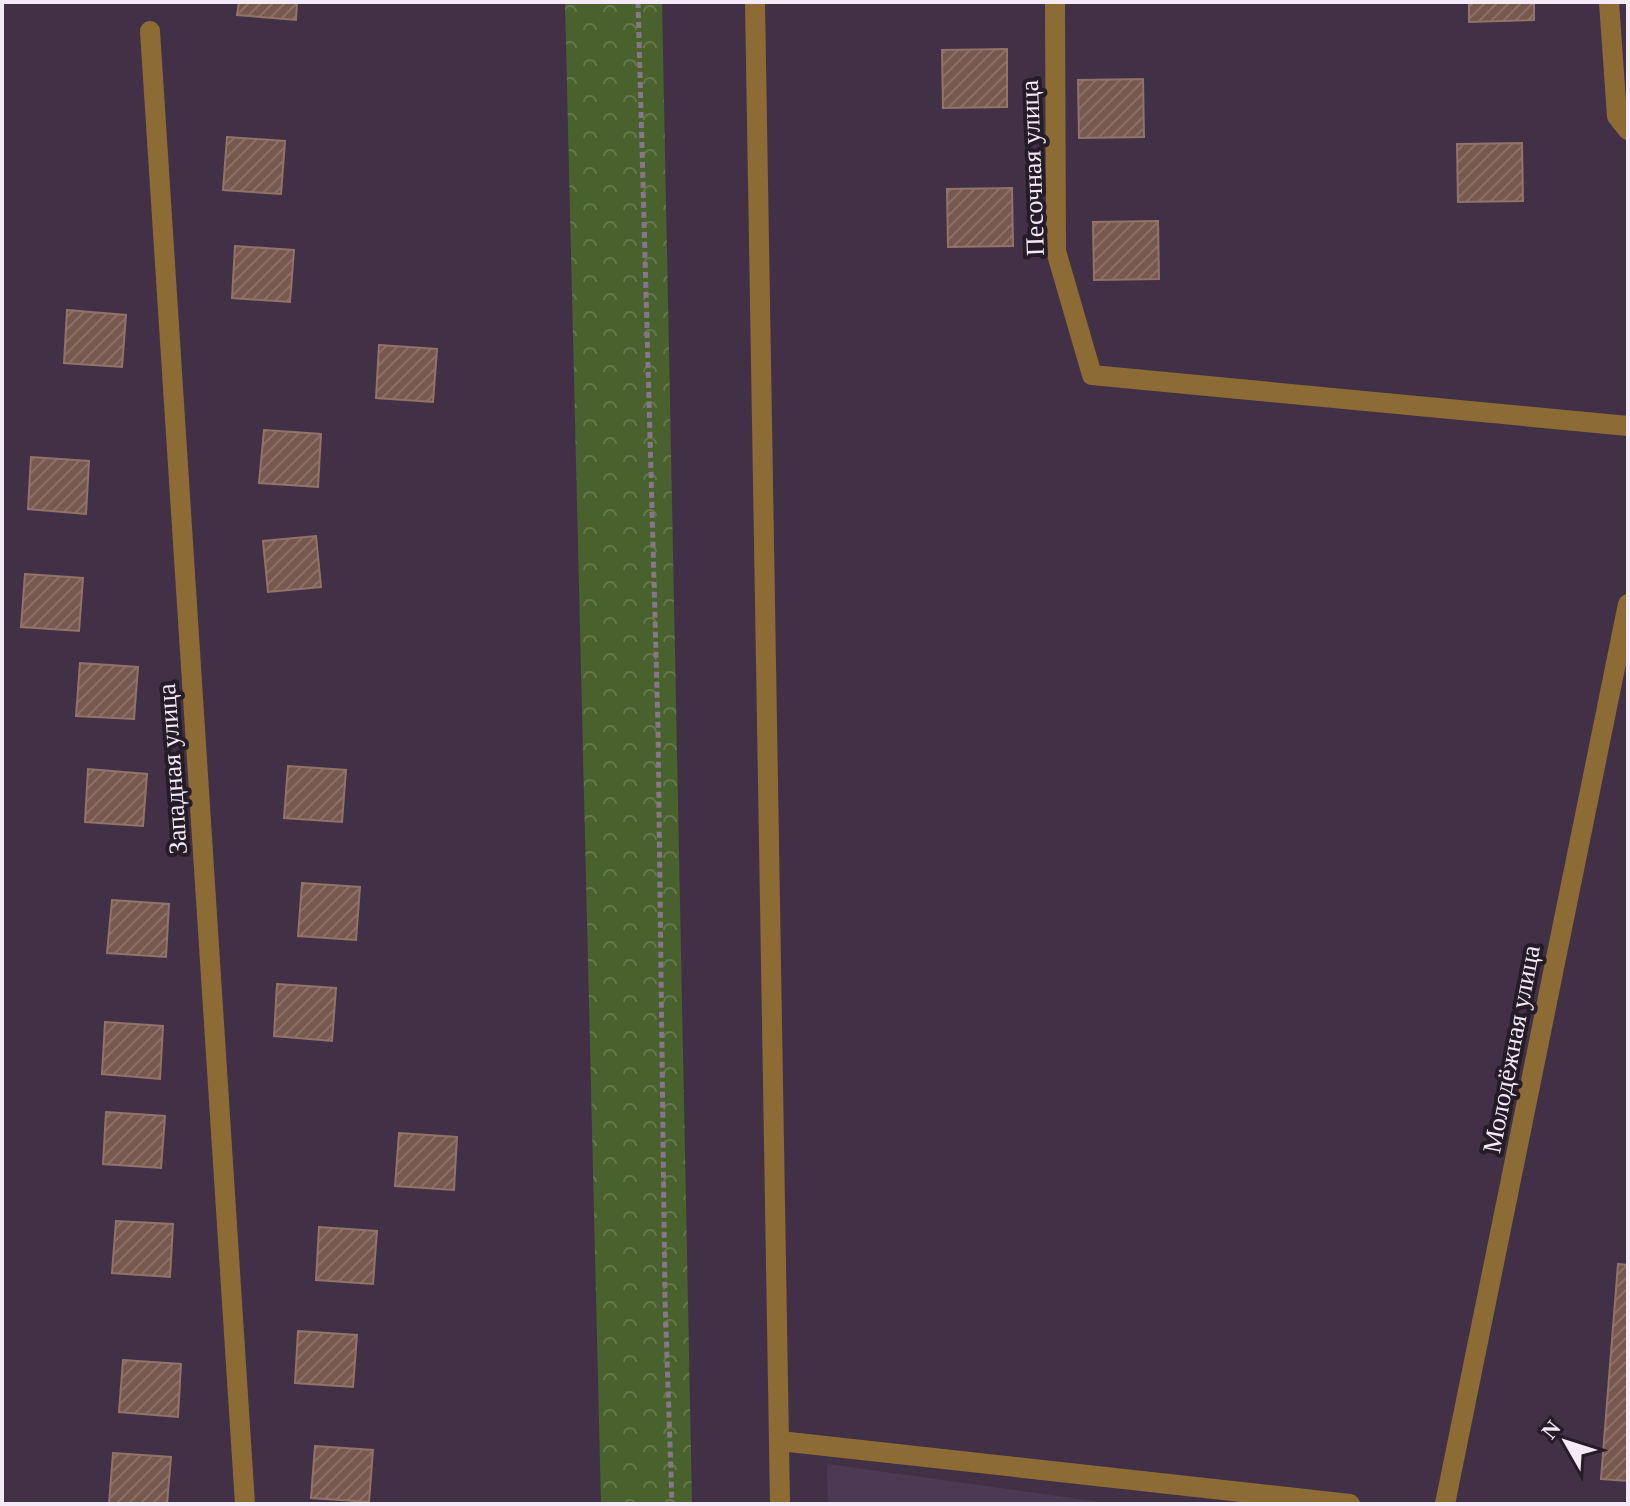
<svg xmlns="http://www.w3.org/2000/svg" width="1630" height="1506" viewBox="0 0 1630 1506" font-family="Georgia,serif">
<defs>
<pattern id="forest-crowns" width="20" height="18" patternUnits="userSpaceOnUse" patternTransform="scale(2)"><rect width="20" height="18" fill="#49612d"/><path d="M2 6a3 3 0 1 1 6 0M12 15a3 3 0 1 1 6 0" fill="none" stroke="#64784c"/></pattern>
<pattern id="building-hatch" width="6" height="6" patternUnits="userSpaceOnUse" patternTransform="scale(2)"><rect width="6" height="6" fill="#76584e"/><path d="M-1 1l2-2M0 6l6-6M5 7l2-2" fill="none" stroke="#8a7068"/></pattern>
</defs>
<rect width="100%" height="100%" fill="#423146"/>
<!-- built -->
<path fill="#4e3954" d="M827,1464l288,40h-287z"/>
<!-- forest -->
<path fill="url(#forest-crowns)" d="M565,2h97l30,1502h-91z"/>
<!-- building -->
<path fill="url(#building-hatch)" stroke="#927368" stroke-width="2" d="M239,2h58l-1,18 -59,-5z
M1469,2h65v18l-65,2z
M1007,49v58l-64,1 -1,-58z
M1143,79l1,58 -65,1 -1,-58z
M227,137l58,4 -4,53 -58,-4z
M1522,143l1,58 -65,1 -1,-58z
M1012,188l1,58 -65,1 -1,-58z
M1158,221l1,58 -65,1 -1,-58z
M235,246l59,4 -4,52 -58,-4z
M67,310l59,5 -4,52 -58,-4z
M379,345l58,4 -4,53 -57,-4z
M264,430l57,4 -3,53 -59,-4z
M31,457l58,4 -3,53 -58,-5z
M316,536l5,51 -53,5 -5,-51z
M25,574l58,4 -4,53 -58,-4z
M80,663l58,4 -4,52 -58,-3z
M288,766l58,4 -4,52 -58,-4z
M88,769l59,5 -4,52 -58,-4z
M302,883l58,4 -4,53 -58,-4z
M112,900l57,4 -3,53 -59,-4z
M277,984l59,4 -4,53 -58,-5z
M105,1022l58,4 -3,53 -58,-5z
M106,1112l59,4 -4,52 -58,-4z
M399,1133l58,4 -3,53 -59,-4z
M116,1221l57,3 -3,53 -58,-4z
M319,1227l58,4 -4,53 -57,-4z
M1618,1264l10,1v216l-27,-2z
M298,1331l59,4 -4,52 -58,-4z
M123,1360l58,4 -3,53 -59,-5z
M315,1446l58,4 -4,52 -58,-4z
M113,1453l58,4 -4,47h-58z"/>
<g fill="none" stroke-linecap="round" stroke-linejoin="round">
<!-- path -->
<path stroke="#857689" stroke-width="5" stroke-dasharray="6 4" stroke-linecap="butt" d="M638,2l20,724 7,573 7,205"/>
<!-- minor -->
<path stroke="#8d6b34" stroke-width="20" d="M1055,2l1,249 36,124 536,51
M1609,2l8,114 11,14
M150,31l95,1473
M780,1441l570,63
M1445,1504l183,-900"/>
<!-- tertiary -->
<path stroke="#8d6b34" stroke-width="20" d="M755,2l25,1502"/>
</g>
<g text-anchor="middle" stroke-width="8" stroke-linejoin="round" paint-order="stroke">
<!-- street labels -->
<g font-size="26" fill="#f4e9f7" stroke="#241c26">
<text transform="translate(1032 168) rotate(-92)" y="9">Песочная улица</text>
<text transform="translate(172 769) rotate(-94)" y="9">Западная улица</text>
<text transform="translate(1511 1049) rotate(-79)" y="9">Молодёжная улица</text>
</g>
</g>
<!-- border -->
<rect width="1630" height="1506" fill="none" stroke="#f4e9f7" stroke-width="8"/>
<!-- north arrow -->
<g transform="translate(1566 1442) rotate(309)" stroke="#241c26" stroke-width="6" paint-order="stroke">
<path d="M0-6L14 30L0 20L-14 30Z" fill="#f4e9f7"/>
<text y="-12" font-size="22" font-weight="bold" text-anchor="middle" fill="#f4e9f7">N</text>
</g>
</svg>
